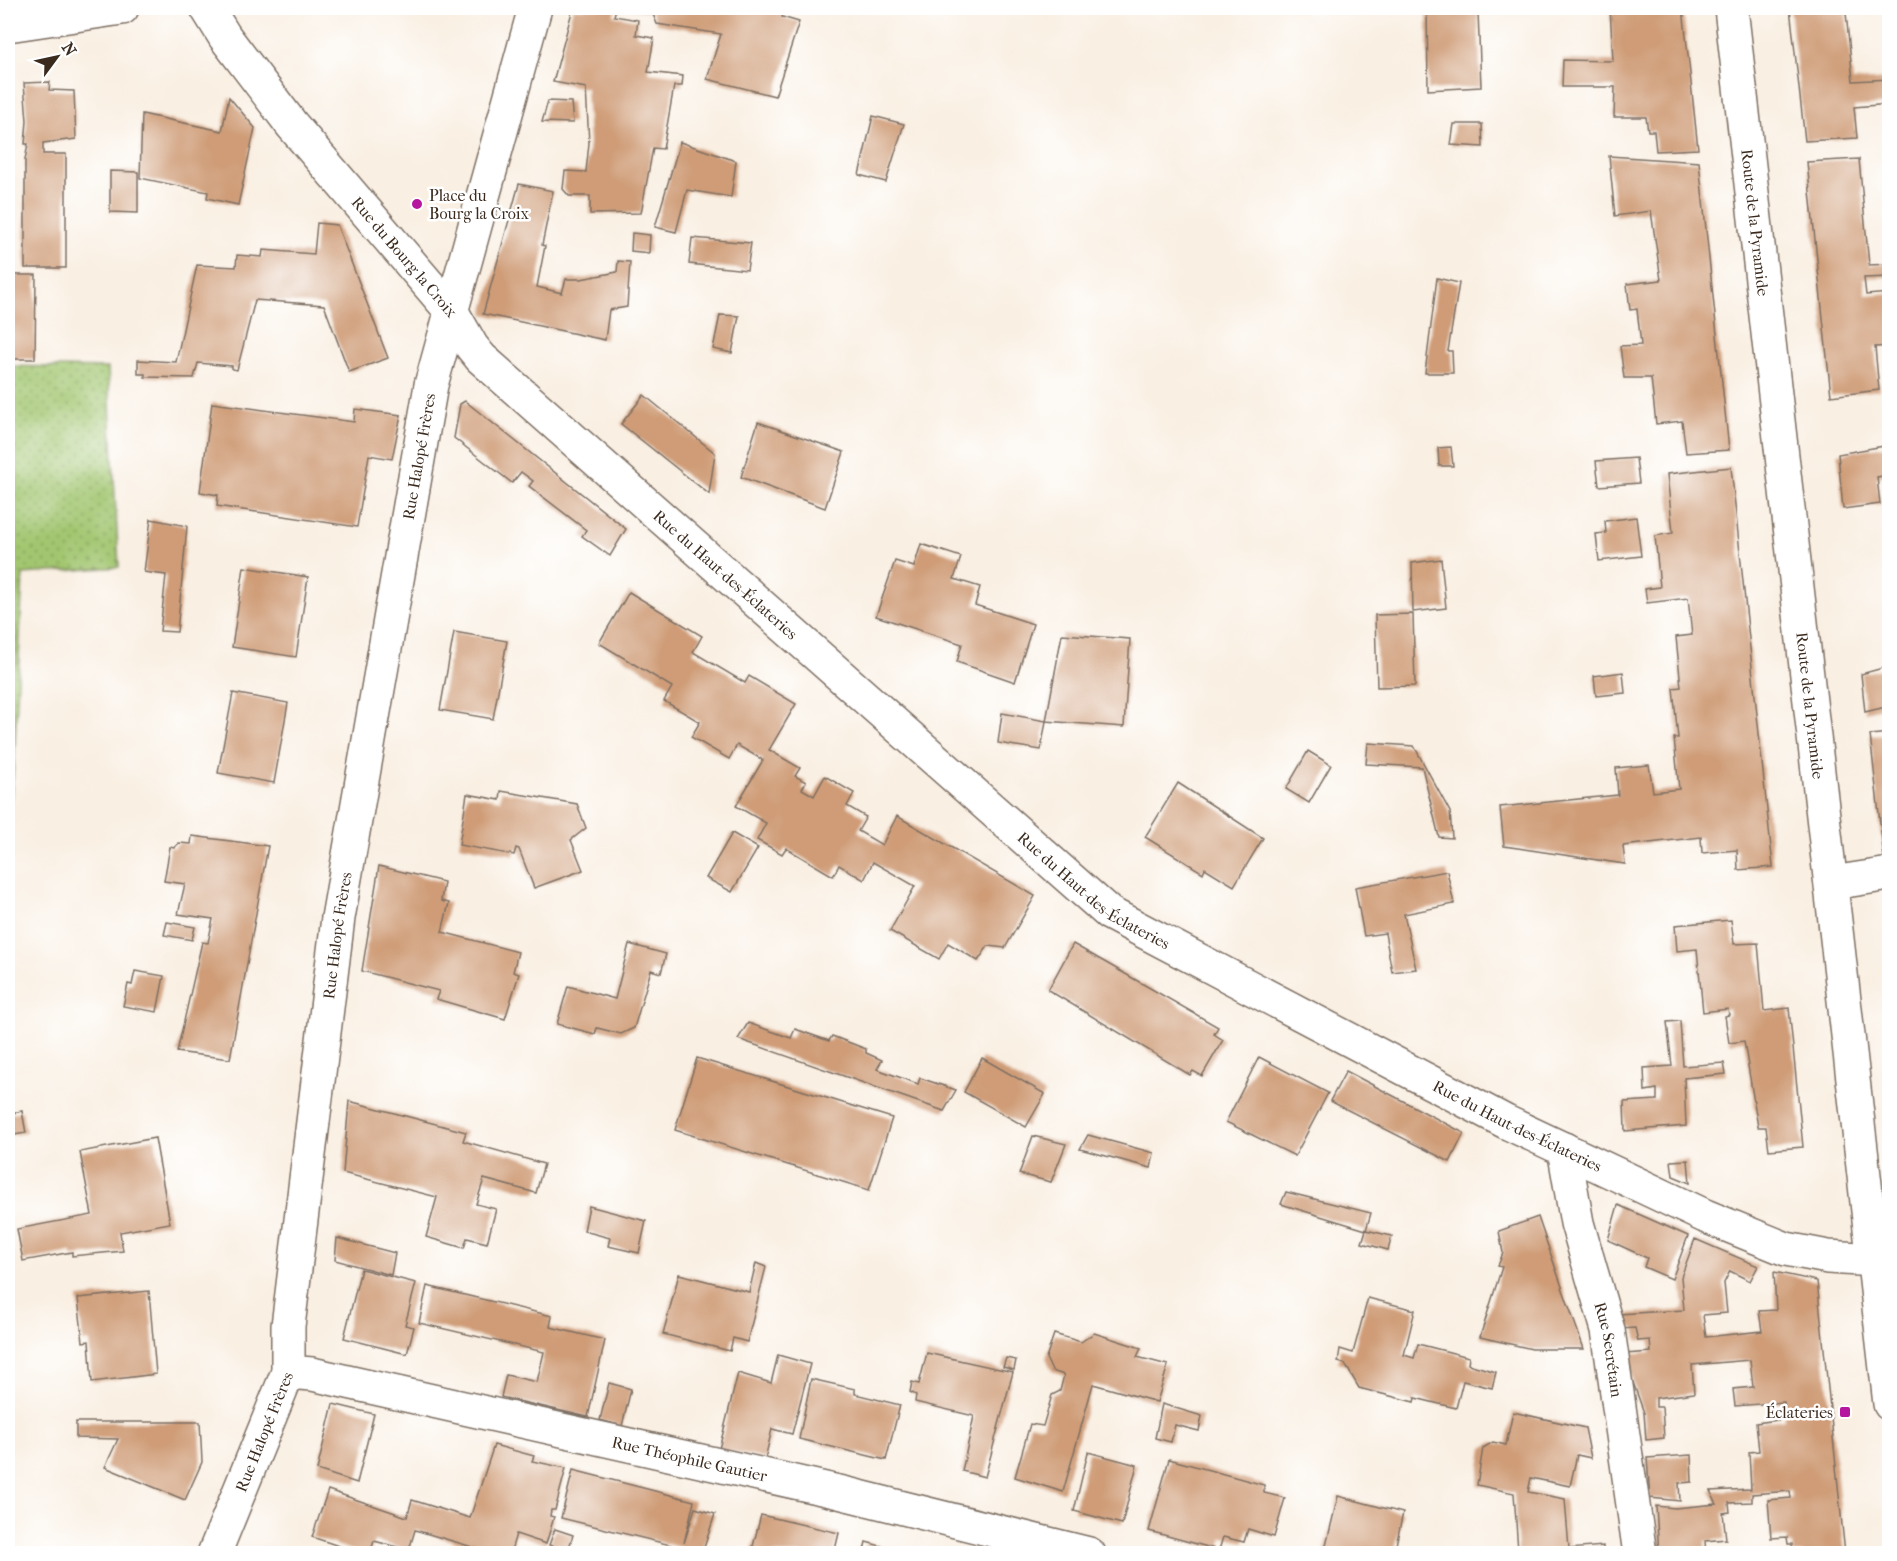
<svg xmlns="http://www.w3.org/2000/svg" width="1897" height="1561" viewBox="0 0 1897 1561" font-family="'IM FELL French Canon',serif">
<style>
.grass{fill:url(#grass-dots);stroke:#6e7847;stroke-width:1.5}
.building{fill:#cf9c77}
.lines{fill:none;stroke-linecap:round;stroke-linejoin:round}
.minor-casing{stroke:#7e6f63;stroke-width:36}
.major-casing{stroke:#7e6f63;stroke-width:36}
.minor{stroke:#fff;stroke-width:33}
.major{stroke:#fff;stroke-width:33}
.poi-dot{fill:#b5179e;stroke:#fff;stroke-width:2}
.labels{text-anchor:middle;stroke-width:5;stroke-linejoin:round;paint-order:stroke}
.poi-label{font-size:16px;fill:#3b2a1e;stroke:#fff;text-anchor:start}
.street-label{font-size:16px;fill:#3b2a1e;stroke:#fff}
</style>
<defs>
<pattern id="grass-dots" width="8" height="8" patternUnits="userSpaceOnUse" patternTransform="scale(1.5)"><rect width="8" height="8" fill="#a2c670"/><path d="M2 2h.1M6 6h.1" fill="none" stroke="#85a15b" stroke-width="1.8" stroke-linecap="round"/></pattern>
</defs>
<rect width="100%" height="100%" fill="#fff"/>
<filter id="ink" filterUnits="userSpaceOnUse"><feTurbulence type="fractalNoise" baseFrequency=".0167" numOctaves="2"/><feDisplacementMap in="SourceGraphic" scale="12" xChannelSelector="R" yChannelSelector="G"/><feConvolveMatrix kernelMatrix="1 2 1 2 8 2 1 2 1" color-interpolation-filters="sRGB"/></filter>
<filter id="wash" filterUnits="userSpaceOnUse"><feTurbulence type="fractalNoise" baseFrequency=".008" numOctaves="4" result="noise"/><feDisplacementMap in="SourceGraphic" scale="24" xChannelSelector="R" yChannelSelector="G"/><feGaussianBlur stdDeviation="1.35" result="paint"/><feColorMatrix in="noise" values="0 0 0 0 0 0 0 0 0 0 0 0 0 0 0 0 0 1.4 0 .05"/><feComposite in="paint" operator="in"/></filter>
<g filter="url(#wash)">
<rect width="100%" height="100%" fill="#f9efe2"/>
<!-- grass -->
<polygon class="grass" points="8,366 108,368 119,567 23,574 14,765 8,820"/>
<g id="blocks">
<!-- building -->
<g class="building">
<polygon points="573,8 616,8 614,16 638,20 636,35 654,38 648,72 683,76 682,86 674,86 663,149 653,148 641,213 590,214 590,196 569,196 563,189 565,171 586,172 589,143 586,88 553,82"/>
<polygon points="627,8 772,8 784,12 782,17 799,22 775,96 707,79 721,34 657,24 652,12"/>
<polygon points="1427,8 1502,8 1502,10 1478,12 1481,87 1428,90"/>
<polygon points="1610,8 1683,8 1698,149 1656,151 1654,131 1648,131 1646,117 1614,117 1615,87 1562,87 1563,60 1613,61"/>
<polygon points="1790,8 1870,8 1867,11 1846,13 1853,81 1890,79 1890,104 1854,107 1857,138 1805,141"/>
<polygon points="50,82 49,90 74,91 76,139 43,143 43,154 66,154 66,268 25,268 25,160 28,144 25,144 27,121 24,83"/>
<polygon points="229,97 255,128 238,205 207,198 208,192 140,178 142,114 222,131"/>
<polygon points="548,101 571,102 573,123 542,122"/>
<polygon points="873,116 904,124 886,182 859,175"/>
<polygon points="1454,124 1482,124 1483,147 1451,145"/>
<polygon points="680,142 736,161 731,197 687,190 676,232 655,227"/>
<polygon points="1609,156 1699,162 1729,450 1686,453 1682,421 1656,424 1651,378 1624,378 1620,346 1641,345 1637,309 1630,310 1627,284 1661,280 1651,211 1615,216"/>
<polygon points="1859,159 1869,265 1890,264 1890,277 1864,278 1866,295 1890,293 1890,346 1875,347 1879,390 1831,396 1807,162"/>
<polygon points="110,171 138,172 138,213 110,212"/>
<polygon points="519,184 553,191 542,245 545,246 537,287 562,293 566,279 581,279 617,272 618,261 630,262 627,307 609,310 605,340 483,314"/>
<polygon points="317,223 337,225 388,358 349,372 324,305 255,300 237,370 232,369 232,366 198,363 194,378 145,377 145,374 138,374 138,360 176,362 197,265 236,267 237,255 262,257 263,250 314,254"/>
<polygon points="632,233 650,235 649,253 631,251"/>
<polygon points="692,238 751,243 747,270 689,264"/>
<polygon points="8,275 36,275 35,359 8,359"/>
<polygon points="1437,278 1459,283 1448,351 1452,351 1453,373 1425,373"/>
<polygon points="720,315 739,316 732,353 713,349"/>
<polygon points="644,395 715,453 709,494 621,424"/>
<polygon points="465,401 626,529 610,556 582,536 586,530 529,486 533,481 521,472 512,483 454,438 460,404"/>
<polygon points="212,403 354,422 355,409 401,415 392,459 369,455 357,527 217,506 218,495 200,492"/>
<polygon points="758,422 844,452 825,508 741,477"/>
<polygon points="1890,445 1890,475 1877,477 1880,504 1843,509 1838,454"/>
<polygon points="1451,447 1453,466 1439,466 1438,448"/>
<polygon points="1636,458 1639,483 1599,486 1596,461"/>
<polygon points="1731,467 1773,867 1738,870 1737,850 1702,853 1701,837 1623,846 1625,864 1504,846 1500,807 1618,795 1616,768 1649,765 1653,792 1679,789 1674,738 1678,738 1673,688 1681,687 1676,637 1692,635 1688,598 1647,603 1645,589 1660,587 1655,536 1673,533 1667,474"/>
<polygon points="1636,517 1641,556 1599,561 1596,534 1606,533 1605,521"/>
<polygon points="151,519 187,526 177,632 160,631 166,575 144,572"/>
<polygon points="921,544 961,557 954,579 980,587 975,605 1033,624 1015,682 957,662 962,644 876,616 895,561 914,567"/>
<polygon points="1441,559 1446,608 1413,612 1412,563"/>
<polygon points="244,567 308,577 296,657 232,647"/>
<polygon points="629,592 702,636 693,652 745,683 749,676 796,704 769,750 800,768 795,776 806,782 802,789 814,796 825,776 854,793 847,806 866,817 858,831 882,845 897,816 1035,896 1005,948 988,946 978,961 948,943 939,959 890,931 915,886 873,862 864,880 839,865 833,876 786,848 782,854 757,840 766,823 736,806 763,760 737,745 729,759 691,737 700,722 664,701 672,687 599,643"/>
<polygon points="1413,614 1415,686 1377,687 1375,615"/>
<polygon points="454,632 507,641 493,719 440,710"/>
<polygon points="1062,634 1130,639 1124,727 1046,721"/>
<polygon points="1890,666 1890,706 1865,712 1861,674"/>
<polygon points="1623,672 1625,693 1596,696 1594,676"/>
<polygon points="233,693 288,703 274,783 218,773"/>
<polygon points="1002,713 1046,721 1041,750 998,743"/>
<polygon points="1890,733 1890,857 1884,858 1870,735"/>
<polygon points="1368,743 1414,746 1450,812 1452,838 1439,837 1422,767 1366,764"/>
<polygon points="1308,751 1331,765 1309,803 1286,789"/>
<polygon points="1178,783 1263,838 1234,886 1205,868 1203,873 1145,837"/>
<polygon points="501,791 577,804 586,828 571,840 583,870 534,888 519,849 516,848 514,855 459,845 467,794 500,800"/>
<polygon points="732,833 758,848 732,892 706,878"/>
<polygon points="192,836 268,846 230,1059 177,1052 202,942 208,943 213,919 178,914 185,884 164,881 170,847 174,848 179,843 191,844"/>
<polygon points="379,866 444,882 441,901 449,903 442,932 518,952 513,972 519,974 505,1019 436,999 439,991 362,971"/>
<polygon points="1447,871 1454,904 1404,914 1416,969 1392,972 1385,933 1364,936 1355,887"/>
<polygon points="1731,920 1734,944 1758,943 1764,1011 1789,1008 1803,1147 1769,1150 1766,1127 1758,1127 1744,1041 1729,1043 1725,1016 1729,1015 1728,1009 1703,1012 1697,949 1677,951 1675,925"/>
<polygon points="167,922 195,927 192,940 164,935"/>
<polygon points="629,944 666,954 661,973 651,970 634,1028 621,1034 597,1028 595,1034 557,1024 568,986 615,999"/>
<polygon points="1073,944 1218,1027 1214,1034 1223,1040 1202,1076 1193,1071 1190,1075 1048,990"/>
<polygon points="135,971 164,976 157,1012 123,1006 128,984 132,985"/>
<polygon points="1680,1021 1683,1066 1724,1063 1726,1074 1684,1078 1686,1126 1625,1131 1624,1102 1657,1100 1657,1089 1645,1091 1644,1068 1672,1066 1667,1022"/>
<polygon points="748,1023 791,1038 795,1029 829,1041 832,1036 866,1049 866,1053 882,1060 877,1069 918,1084 920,1078 956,1090 944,1111 738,1039"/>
<polygon points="1259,1057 1328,1093 1295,1156 1226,1122"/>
<polygon points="697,1058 892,1118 869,1190 675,1130"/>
<polygon points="982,1058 1045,1094 1026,1127 964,1092"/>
<polygon points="1346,1071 1464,1133 1450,1162 1330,1101"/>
<polygon points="349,1101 466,1132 463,1141 544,1164 536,1193 484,1179 476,1204 496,1209 487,1243 467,1238 464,1248 426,1237 437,1197 343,1173"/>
<polygon points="22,1111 26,1133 8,1136 8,1114"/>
<polygon points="1088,1135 1154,1153 1151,1168 1080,1149"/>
<polygon points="1033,1136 1066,1144 1051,1182 1019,1174"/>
<polygon points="155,1138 170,1223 120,1232 123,1251 72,1256 72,1252 23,1261 17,1229 92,1215 80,1152"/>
<polygon points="1688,1160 1690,1183 1673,1176 1671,1161"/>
<polygon points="1286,1192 1371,1213 1366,1230 1281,1204"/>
<polygon points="1618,1205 1688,1236 1672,1279 1644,1267 1647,1258 1608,1240"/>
<polygon points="589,1206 646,1221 639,1253 608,1246 610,1238 584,1231"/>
<polygon points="1538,1217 1561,1284 1584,1349 1532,1349 1480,1337 1502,1267 1498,1266 1503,1253 1499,1231"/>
<polygon points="1366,1230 1392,1236 1388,1250 1362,1243"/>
<polygon points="337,1238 395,1253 391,1275 335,1260"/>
<polygon points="1695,1239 1758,1266 1750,1281 1730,1271 1724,1283 1727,1313 1703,1315 1706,1337 1762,1331 1759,1311 1776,1310 1774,1272 1817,1281 1845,1554 1793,1554 1792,1544 1788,1544 1787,1537 1771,1538 1768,1500 1791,1498 1790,1491 1752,1494 1752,1502 1729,1503 1730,1512 1723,1513 1726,1539 1705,1541 1706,1554 1659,1554 1656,1506 1675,1508 1717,1504 1710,1491 1751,1489 1749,1452 1759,1451 1756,1423 1785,1419 1784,1402 1735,1406 1733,1389 1753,1387 1750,1360 1692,1365 1694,1393 1656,1398 1656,1407 1662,1407 1664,1438 1646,1440 1644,1413 1629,1371 1625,1354 1651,1352 1650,1340 1638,1341 1635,1328 1621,1329 1619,1314 1684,1310 1681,1277"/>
<polygon points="756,1263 766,1267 747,1342 733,1338 730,1351 663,1334 679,1274 749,1292"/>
<polygon points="361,1269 416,1283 405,1325 414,1327 407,1354 344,1338"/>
<polygon points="427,1286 552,1316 550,1327 605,1340 588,1417 501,1397 506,1375 537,1382 544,1352 419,1323"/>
<polygon points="149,1291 156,1374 92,1382 89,1341 83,1342 78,1298"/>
<polygon points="1368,1298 1415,1310 1404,1355 1414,1358 1418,1344 1469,1357 1468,1364 1496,1372 1492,1388 1463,1381 1456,1408 1415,1398 1414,1402 1359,1388 1345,1364 1338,1362 1340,1349 1353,1353"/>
<polygon points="1094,1333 1141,1348 1137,1357 1168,1365 1157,1402 1093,1384 1063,1492 1015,1477 1030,1424 1043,1426 1052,1395 1060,1391 1064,1375 1052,1371 1046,1358 1054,1334 1081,1342"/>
<polygon points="927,1353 1013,1372 985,1477 962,1471 974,1416 915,1402 916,1395 910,1392 912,1382 919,1384"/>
<polygon points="778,1355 810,1364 792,1434 772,1429 765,1459 719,1449 738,1373 771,1383"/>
<polygon points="1006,1358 1016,1360 1014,1370 1003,1367"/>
<polygon points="811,1379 855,1389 855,1394 900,1405 886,1460 799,1439"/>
<polygon points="609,1383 631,1389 622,1426 600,1420"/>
<polygon points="333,1404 374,1414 357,1483 317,1470"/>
<polygon points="1162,1404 1202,1416 1199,1431 1175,1425 1171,1442 1155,1438"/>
<polygon points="1513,1412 1585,1428 1591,1458 1577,1455 1570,1486 1531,1478 1528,1492 1565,1499 1569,1549 1603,1546 1603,1554 1518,1551 1514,1493 1477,1485 1483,1448 1493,1442 1506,1445"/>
<polygon points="76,1422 200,1422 202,1462 185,1500 105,1467 118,1439 76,1438"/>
<polygon points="494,1445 534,1456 532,1461 566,1468 555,1510 551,1510 550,1516 554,1517 546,1544 516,1534 510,1554 496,1554 415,1530 409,1550 374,1541 370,1554 363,1554 312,1537 328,1490 407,1517 412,1500 470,1518"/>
<polygon points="1088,1452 1137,1465 1122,1524 1074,1511"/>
<polygon points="1691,1455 1692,1482 1679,1483 1680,1501 1650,1498 1647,1458"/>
<polygon points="1169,1459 1264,1485 1264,1493 1285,1498 1274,1537 1248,1529 1244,1542 1223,1537 1219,1550 1149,1531"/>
<polygon points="573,1470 694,1501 684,1543 695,1508 715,1514 702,1554 682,1554 683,1548 561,1518"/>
<polygon points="1338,1496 1403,1513 1394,1554 1324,1554"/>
<polygon points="761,1515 839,1533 834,1554 751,1554"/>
<polygon points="555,1529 573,1535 568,1551 549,1545"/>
<polygon points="866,1542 907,1553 907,1554 863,1554"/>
</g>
</g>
</g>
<g filter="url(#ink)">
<use href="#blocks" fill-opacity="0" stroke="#7e6f63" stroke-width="1.5"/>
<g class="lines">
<!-- minor casing -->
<g class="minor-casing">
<g id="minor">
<path id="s1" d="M207,8L225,37L292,125L452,312L472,347L481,358L1109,913L1506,1122L1705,1216L1786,1249L1828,1257L1890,1261"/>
<polyline points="8,25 122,8"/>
<polyline points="1832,883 1890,874"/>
<path id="s2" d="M1564,1149L1577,1223L1608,1330L1640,1554"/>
<path id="s3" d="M288,1372L312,1374L839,1492L1089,1554"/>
<path id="s4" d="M214,1554L288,1372V1326L338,918L431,385L535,8"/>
</g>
</g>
<!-- major casing -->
<g class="major-casing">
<g id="major">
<path id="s5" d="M1731,8L1890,1404"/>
</g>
</g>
<!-- minor -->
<use href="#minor" class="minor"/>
<!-- major -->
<use href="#major" class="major"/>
</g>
</g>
<!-- markers -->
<g class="poi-dot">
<circle cx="417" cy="204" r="6"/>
<rect x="1839" y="1406" width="12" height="12" rx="3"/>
</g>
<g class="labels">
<!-- poi labels -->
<g class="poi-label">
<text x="429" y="201">Place du<tspan x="429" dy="18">Bourg la Croix</tspan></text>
<text x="1833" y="1418" text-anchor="end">Éclateries</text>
</g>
<!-- street labels -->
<g class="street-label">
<text dy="6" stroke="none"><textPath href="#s5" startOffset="216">Route de la Pyramide</textPath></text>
<text dy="6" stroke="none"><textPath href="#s1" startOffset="318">Rue du Bourg la Croix</textPath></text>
<text dy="6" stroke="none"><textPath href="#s4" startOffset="1122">Rue Halopé Frères</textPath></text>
<text dy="6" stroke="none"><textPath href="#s1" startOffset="772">Rue du Haut-des-Éclateries</textPath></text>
<text dy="6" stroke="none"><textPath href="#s5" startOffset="702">Route de la Pyramide</textPath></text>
<text dy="6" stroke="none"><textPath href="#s1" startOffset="1258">Rue du Haut-des-Éclateries</textPath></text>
<text dy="6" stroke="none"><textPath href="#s4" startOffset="636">Rue Halopé Frères</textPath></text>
<text dy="6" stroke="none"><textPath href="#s1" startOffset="1744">Rue du Haut-des-Éclateries</textPath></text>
<text dy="6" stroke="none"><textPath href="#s2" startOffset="206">Rue Secrétain</textPath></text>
<text dy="6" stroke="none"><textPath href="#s4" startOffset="132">Rue Halopé Frères</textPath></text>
<text dy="6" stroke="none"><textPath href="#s3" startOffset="411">Rue Théophile Gautier</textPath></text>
</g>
</g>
<!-- margin -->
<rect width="1897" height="1561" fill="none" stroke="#fff" stroke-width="30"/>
<!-- north arrow -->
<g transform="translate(57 57) rotate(57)" stroke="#ffffff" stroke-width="4.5" paint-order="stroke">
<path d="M0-4.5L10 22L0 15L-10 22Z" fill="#3b2a1e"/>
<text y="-9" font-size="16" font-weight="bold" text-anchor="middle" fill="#3b2a1e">N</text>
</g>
</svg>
